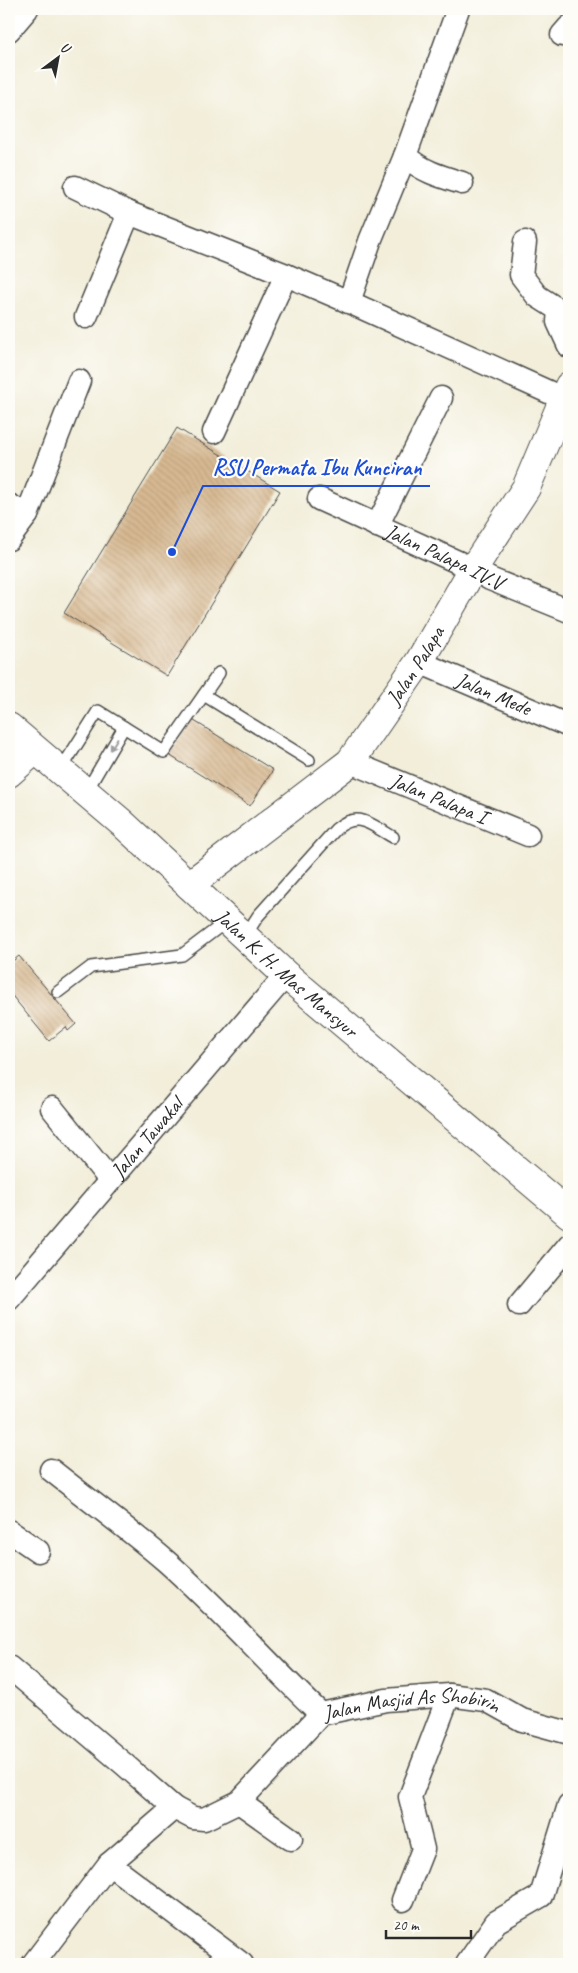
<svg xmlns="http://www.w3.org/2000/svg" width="578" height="1973" viewBox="0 0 578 1973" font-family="Caveat,sans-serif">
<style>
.building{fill:url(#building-back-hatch)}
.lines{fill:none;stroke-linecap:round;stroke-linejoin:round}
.service-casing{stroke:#494845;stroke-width:14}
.minor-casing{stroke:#494845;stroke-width:25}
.tertiary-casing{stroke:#494845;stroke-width:30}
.secondary-casing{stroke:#494845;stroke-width:30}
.service{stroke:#fff;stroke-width:11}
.minor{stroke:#fff;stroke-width:22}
.tertiary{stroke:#fff;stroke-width:28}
.secondary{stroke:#fff;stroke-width:28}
.oneway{fill:#a0a0a0}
.labels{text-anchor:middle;stroke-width:4.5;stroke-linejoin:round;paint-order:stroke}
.street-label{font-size:21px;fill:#2b2b2b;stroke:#fdfcf7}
.leader{fill:none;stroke:#1d4ed8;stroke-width:2}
.callout-dot{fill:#1d4ed8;stroke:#fdfcf7;stroke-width:2}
.callout-label{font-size:22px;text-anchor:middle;font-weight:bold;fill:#1d4ed8;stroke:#fdfcf7;stroke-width:4.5;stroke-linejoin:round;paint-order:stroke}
</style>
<defs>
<pattern id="building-back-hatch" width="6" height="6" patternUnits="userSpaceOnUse" patternTransform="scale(1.25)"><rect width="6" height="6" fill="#d7b992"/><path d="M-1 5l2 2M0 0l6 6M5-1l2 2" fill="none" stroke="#b99f7e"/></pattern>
</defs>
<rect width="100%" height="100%" fill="#fdfcf7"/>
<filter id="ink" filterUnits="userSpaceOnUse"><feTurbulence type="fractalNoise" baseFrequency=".02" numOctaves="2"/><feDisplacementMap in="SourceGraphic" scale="10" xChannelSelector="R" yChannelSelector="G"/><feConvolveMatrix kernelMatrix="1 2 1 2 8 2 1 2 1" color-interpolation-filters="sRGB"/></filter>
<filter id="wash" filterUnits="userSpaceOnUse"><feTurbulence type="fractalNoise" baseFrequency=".0096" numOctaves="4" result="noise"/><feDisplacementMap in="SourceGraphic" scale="20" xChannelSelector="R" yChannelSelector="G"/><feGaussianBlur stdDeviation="1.12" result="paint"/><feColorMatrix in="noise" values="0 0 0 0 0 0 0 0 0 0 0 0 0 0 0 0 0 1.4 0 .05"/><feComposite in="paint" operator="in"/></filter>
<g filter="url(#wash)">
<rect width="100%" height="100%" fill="#f2eeda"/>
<g id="blocks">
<!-- building -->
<g class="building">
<polygon points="177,428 280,491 167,676 64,613"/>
<polygon points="191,719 273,770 250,806 169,755"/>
<polygon points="19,956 76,1024 68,1031 66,1027 49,1041 9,992 9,964"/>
</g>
</g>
</g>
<g filter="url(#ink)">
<use href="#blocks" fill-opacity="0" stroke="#494845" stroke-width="1"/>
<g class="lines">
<!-- service casing -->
<g class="service-casing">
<g id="service">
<polyline points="204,695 309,760"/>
<polyline points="60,771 98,711 164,752 219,673"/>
<polyline points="86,792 124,727"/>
<path d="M245,936L258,916L336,829C358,810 371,825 393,837"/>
<polyline points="58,992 91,967 182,955 227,921"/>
</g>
</g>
<!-- minor casing -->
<g class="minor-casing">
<g id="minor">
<polyline points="9,30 27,9"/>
<polyline points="562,35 569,27"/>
<path d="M405,156C424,172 439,176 462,183"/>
<polyline points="75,187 129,213 286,275 349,302 564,399"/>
<polyline points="525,242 521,275 537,296 559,310 558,322 569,346"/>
<polyline points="349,302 370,241 405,156 458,9"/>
<polyline points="86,317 129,213"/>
<polyline points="214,432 286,275"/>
<path id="s1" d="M319,499L473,569L490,579L569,611"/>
<polyline points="9,505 27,515"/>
<polyline points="377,526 441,398"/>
<polyline points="9,539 27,515 79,381"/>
<path id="s2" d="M419,662L569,726"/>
<path id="s3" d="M350,762L528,835"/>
<polyline points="52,1108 110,1180"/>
<path id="s4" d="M9,1299L286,975"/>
<polyline points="519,1305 569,1245"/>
<path d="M51,1470C90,1501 130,1530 167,1562C221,1610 269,1665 321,1714"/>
<polyline points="9,1531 38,1551"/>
<path id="s5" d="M9,1667L125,1765L174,1808L193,1818L204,1819L239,1802L321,1714L386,1700L449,1695L486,1700L522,1720L569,1733"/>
<polyline points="239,1802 291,1839"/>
<polyline points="109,1864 242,1964"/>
<polyline points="403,1900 423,1849 410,1797 449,1695"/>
<polyline points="33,1964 109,1864 174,1808"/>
<polyline points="467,1964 496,1922 541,1896 569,1805"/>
</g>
</g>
<!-- tertiary casing -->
<g class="tertiary-casing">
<g id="tertiary">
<path id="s6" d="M189,885L350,762L419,662L473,569L526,488L569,386"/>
</g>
</g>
<!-- secondary casing -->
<g class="secondary-casing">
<g id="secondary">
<path id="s7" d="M9,727L122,823L286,975L569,1214"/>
<polyline points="9,773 35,750"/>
</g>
</g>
<!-- service -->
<use href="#service" class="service"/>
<!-- minor -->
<use href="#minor" class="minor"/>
<!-- tertiary -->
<use href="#tertiary" class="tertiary"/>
<!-- secondary -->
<use href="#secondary" class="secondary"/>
</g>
<!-- one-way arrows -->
<defs><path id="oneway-solid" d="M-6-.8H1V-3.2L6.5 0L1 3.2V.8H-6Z" transform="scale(1.25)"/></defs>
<use class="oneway" href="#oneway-solid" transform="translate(114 744) rotate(121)"/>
</g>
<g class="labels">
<!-- street labels -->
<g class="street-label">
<text dy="7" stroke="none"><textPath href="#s1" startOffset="138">Jalan Palapa IV.V</textPath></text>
<text dy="7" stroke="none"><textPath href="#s6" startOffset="319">Jalan Palapa</textPath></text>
<text dy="7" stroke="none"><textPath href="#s2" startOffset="81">Jalan Mede</textPath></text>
<text dy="7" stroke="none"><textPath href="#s3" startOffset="96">Jalan Palapa I</textPath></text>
<text dy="7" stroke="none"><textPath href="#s7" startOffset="371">Jalan K. H. Mas Mansyur</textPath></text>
<text dy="7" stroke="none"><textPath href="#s4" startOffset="212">Jalan Tawakal</textPath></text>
<text dy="7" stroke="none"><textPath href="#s5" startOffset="501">Jalan Masjid As Shobirin</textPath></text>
</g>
</g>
<!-- callouts -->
<path class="leader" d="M172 552L203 486H430"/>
<circle class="callout-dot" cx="172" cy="552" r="5"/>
<g class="callout-label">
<text x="317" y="475">RSU Permata Ibu Kunciran</text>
</g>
<!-- margin -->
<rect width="578" height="1973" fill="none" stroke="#fdfcf7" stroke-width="30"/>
<!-- north arrow -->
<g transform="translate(58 58) rotate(32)" stroke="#fdfcf7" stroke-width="4" paint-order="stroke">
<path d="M0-4L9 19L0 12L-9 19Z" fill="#2b2b2b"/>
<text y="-8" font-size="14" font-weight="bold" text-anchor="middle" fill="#2b2b2b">U</text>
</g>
<!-- scale -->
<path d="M386 1930v8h85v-8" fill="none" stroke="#2b2b2b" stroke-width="2.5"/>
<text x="393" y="1930" font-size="15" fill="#2b2b2b" stroke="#fdfcf7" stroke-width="4" paint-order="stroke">20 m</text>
</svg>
